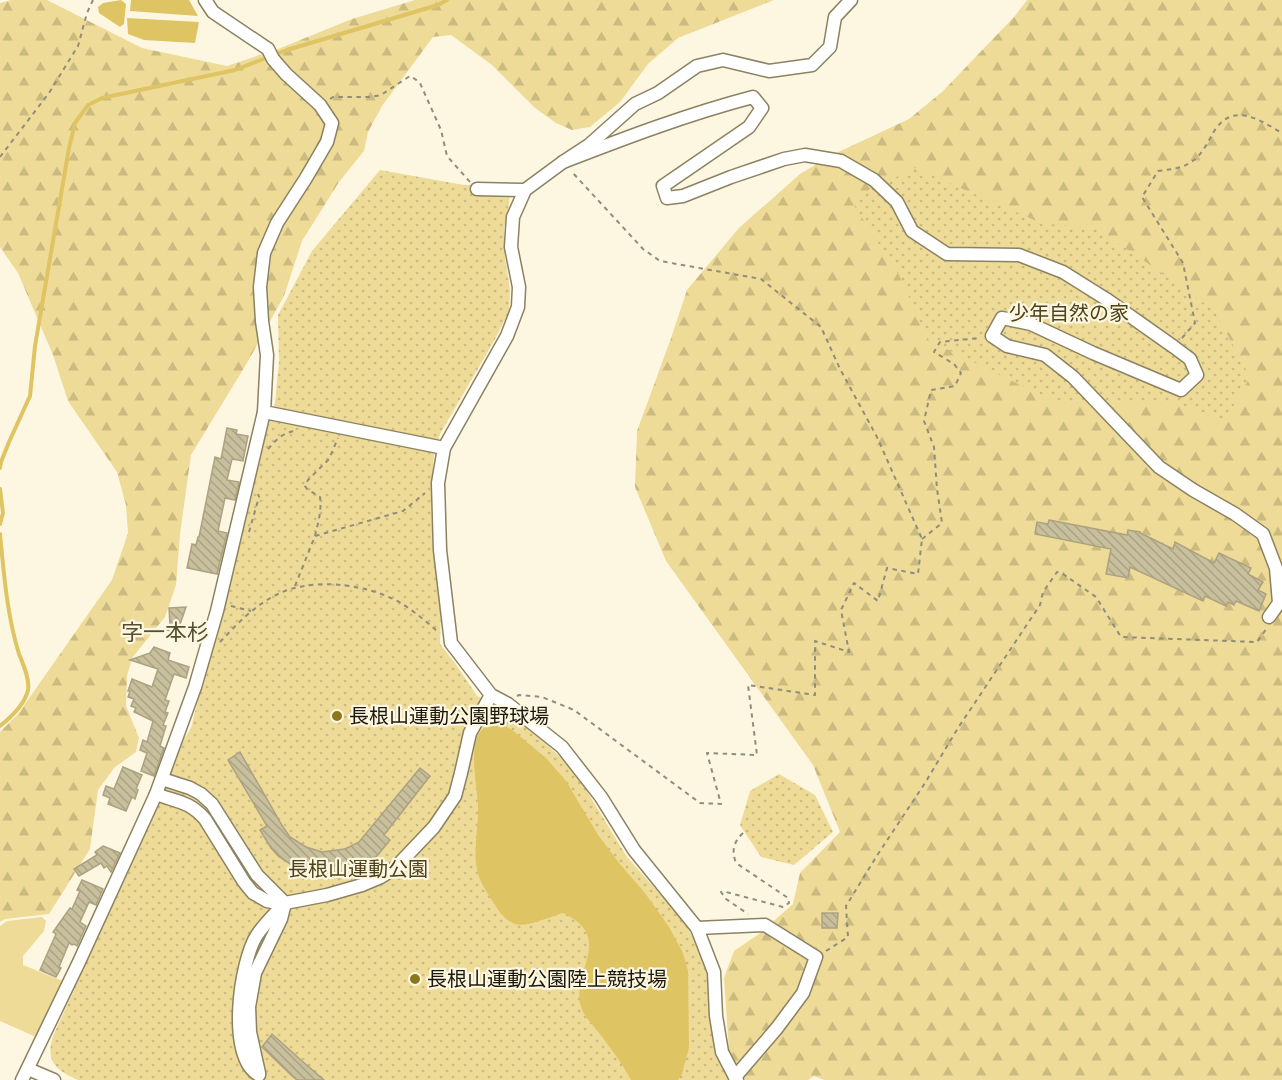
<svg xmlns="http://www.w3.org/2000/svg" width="1282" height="1080" viewBox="0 0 1282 1080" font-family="'Source Sans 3','Noto Sans JP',sans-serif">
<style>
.grass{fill:#eedb97}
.forest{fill:url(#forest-firs)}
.park{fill:url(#park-dots)}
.water{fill:#dfc463}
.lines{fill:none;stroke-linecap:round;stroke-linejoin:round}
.stream{stroke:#dfc463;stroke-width:4}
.building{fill:url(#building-back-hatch);stroke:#aca281;stroke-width:1.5}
.minor-casing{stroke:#8b8261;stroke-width:15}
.path{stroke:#918d7c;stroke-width:2;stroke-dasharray:4.5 4.5;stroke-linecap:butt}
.minor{stroke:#fff;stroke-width:12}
.poi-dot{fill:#8d771c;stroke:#fdf7e2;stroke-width:2}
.labels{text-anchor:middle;stroke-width:4.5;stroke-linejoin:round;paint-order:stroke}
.park-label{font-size:20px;fill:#4d4219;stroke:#fdf7e2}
.poi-label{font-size:20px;fill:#1b180b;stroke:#fdf7e2;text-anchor:start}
.quarter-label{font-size:22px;fill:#564e2f;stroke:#fdf7e2}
</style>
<defs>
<pattern id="forest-firs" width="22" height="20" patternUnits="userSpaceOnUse" patternTransform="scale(1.5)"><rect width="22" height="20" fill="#eedb97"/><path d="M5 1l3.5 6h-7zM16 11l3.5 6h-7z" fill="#ccbb81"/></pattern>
<pattern id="park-dots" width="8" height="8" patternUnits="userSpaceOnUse" patternTransform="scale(1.5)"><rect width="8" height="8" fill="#eedb97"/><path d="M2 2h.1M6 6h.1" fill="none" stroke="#ccbb81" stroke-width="1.8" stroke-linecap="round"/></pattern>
<pattern id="building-back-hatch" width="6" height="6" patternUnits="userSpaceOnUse" patternTransform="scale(1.5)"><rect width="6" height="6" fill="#c8bf9c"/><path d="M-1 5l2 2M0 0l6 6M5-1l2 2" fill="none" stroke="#aba385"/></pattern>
</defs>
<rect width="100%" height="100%" fill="#fdf7e2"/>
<!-- grass -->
<polygon class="grass" points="42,917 46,921 44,931 23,956 23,965 63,981 36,1037 0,1021 0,926 7,921"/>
<!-- forest -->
<g class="forest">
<polygon points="11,0 47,0 142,48 227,66 278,49 352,19 415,0 774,0 678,38 648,64 620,102 590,127 572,130 556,123 535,108 492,65 451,35 433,37 382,106 368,132 364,151 339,182 302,241 284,296 247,363 191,455 180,534 176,585 165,617 132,658 127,676 126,706 139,738 136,752 115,767 98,790 90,849 49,914 5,919 0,922 0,732 18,714 112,580 128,533 126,505 117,472 68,401 53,355 18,273 0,247 0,3"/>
<polygon points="1027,0 1282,0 1282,1080 824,1080 814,1076 808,1080 745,1080 729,1051 724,978 734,951 759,934 793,904 800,873 840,832 813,765 666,561 635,487 637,431 670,341 687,290 739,228 800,174 830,156 909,119 942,92 1014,17"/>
</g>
<!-- park -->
<g class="park">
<polygon points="915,168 1041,223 1095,229 1133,253 1214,310 1250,377 1224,422 1178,403 1060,404 928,340 899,275 850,199"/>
<path d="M380,170L464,185H510L509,204L504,229L505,258L510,290L509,312L494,341L440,434L434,454L431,496L432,526L441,610L440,644L457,666L477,696L502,708L544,742L571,767L585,788L627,857L675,911L687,927L700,950L707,972L709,1010L714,1044L723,1068L729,1080H78C56,1070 45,1062 53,1036L150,823L182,742L191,728L199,696L213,649L243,527L258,457L275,403L279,362L278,315L312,251Z"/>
<polygon points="779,774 815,795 833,832 794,865 761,857 740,825 750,791"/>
</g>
<!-- water -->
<g class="water">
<polygon points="121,0 126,4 124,24 120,27 99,13 98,7 103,3"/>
<polygon points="131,0 189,0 198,16 130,11"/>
<polygon points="127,18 199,22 195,43 144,40 128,34"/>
<path d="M498,723L511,729L546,758L566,781L598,835L619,863L645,893L669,927L683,953L688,971L689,1048L682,1074L678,1080H631C622,1063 611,1049 600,1034C594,1026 584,1017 581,1007C570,972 616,938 563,913C552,916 526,928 515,924C504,920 499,911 493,902C487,893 481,883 478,874C472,852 479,827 478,805C477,788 471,757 476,741C479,729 486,725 498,723Z"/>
</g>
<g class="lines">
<!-- stream -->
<g class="stream">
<polyline points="0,468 1,462 9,442 30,396 35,346 69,148 75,123 88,105 102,98 235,70 287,50 438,5 447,0"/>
<polyline points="0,489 3,513 0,524"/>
<path d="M0,534C4,575 7,615 19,654C23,664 30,679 28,690C25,704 10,718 0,726"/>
</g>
</g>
<!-- building -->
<g class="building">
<polygon points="227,428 237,430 236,434 248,436 243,461 232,459 227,480 239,482 235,500 225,498 218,531 227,533 217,574 187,568 192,544 196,545 198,537 199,537 215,457 221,459"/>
<polygon points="1049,520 1127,535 1128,530 1140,532 1140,533 1173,549 1175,542 1214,563 1219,553 1251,568 1248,574 1263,582 1258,590 1266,594 1259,611 1236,601 1234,605 1228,602 1226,606 1205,596 1203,601 1130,567 1128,578 1106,574 1111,549 1035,534 1037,522 1048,524"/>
<polygon points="186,607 177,633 167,630 170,625 169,608"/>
<polygon points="154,647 170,653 168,660 189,667 186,678 174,674 165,700 169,701 165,712 168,713 163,725 166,726 160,746 164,748 154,776 141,771 147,753 140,750 143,740 147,742 153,721 134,712 136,708 131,706 134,699 128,697 130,691 128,691 132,679 152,687 158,669 130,660 150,653"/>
<polygon points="240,752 283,827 290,837 306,847 322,852 345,849 359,842 420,768 430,776 384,835 390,840 377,856 363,865 351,870 322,873 309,871 292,865 278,856 271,848 260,830 267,826 228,760"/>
<polygon points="123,767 142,775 136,789 138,790 135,799 132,797 126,811 108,804 110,798 103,795 106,786 114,789"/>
<polygon points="103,846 120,853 111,872 107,866 104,868 101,863 79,876 74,869 97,855 95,852"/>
<polygon points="82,880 103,889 96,905 89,902 80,922 86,926 77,946 74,944 72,945 69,943 59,967 61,968 56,977 40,970 56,934 53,932 70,908 72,909 80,891 77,890"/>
<polygon points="822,913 838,913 837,928 822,928"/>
<polygon points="272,1034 302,1061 324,1080 297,1080 291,1075 262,1047"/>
</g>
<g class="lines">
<!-- minor casing -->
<g class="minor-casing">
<g id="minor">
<path d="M563,162C625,138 688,114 753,97L762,108L749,127L663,186L667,198L683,196L731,177L784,159L805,155L841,161L874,180L897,202L912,231L947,254L1019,255L1063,272L1106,299L1174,347L1190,359L1197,375L1181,390L1093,353L1031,324L1002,318L992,336L1007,346L1045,355L1073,377L1159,467L1193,490L1235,514L1263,534L1276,568L1279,603L1269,617"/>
<polyline points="477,189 525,190"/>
<polyline points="264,412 444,448"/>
<polyline points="162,779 190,788 201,794 212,804 257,875 285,903"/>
<path d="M156,794C177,802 189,801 205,819L244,882L253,893L267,901L277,903H285C276,913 265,923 257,935C240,961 226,1058 259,1075"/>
<polyline points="285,903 327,895 362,885 381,877 396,867 434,827 455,796 461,773 470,733 491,695"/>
<polyline points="697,928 765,925 816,957 803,993 777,1028 735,1077 737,1080"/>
<polyline points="28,1069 54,1080"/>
<polyline points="259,1073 250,1032 249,1007 255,973 281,919 284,907"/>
<polyline points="735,1077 722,1052 716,1016 714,972 697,928 634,850 601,797 562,747 508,704 491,695 451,643 440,550 438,483 444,448 507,336 518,307 519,287 511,247 513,217 525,190 563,162 589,145 635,104 658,93 697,66 723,60 769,71 812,65 830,47 835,17 851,0"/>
<polyline points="22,1080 79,962 156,794 195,687 217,611 264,412 267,355 262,321 260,287 264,253 277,223 306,178 327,142 332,123 320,105 286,74 273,59 268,49 213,12 205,0"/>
</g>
</g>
<!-- path -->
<g class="path">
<polyline points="330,99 333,97 370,97 381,95 410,76 415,79 420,83 441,130 447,156 470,182"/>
<polyline points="0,157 49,93 78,46 87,13 93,0"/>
<path d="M1182,338L1195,323L1183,263L1142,197L1158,171C1171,169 1183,169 1194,160C1202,154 1208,142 1213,133C1232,101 1258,119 1282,133"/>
<path d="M268,449C275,441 282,433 294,431"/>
<polyline points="249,532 259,497 258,494"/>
<path d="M315,536C318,523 322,510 320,497L307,489L305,486L308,480L329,459L338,438"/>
<polyline points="922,539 942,523 937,489 934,447 924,421 931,390 955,386 961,373 954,364 934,352 940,342 979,338"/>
<polyline points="295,586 315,536 403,511 425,493"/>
<polyline points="231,606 251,611"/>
<path d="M220,642C237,624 254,606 276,595C312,576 371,584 404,605C416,613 427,622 437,631"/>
<polyline points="517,696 519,695 542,697 574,710 700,803 721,804 707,753 757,755 748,685 815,695 815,641 849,652 841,610 854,583 878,601 887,568 918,574 922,539 877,437 840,369 821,327 761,279 660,261 643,249 572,172"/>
<path d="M743,833C734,842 731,849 736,863L788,898L789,903L783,907L726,892H721L726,899L748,914"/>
<polyline points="826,951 848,937 846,906 878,854 925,783 958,728 1040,605 1043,592 1057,572 1063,574 1096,597 1121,637 1257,642 1267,628"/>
</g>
<!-- minor -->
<use href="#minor" class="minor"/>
</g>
<!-- markers -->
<g class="poi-dot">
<circle cx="337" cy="716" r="6"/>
<circle cx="415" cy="979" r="6"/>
</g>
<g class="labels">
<!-- park labels -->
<g class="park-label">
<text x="1069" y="320">少年自然の家</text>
<text x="358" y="876">長根山運動公園</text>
</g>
<!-- poi labels -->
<g class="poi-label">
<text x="349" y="723">長根山運動公園野球場</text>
<text x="427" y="986">長根山運動公園陸上競技場</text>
</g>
<!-- quarter labels -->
<g class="quarter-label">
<text x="165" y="640">字一本杉</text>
</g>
</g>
</svg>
